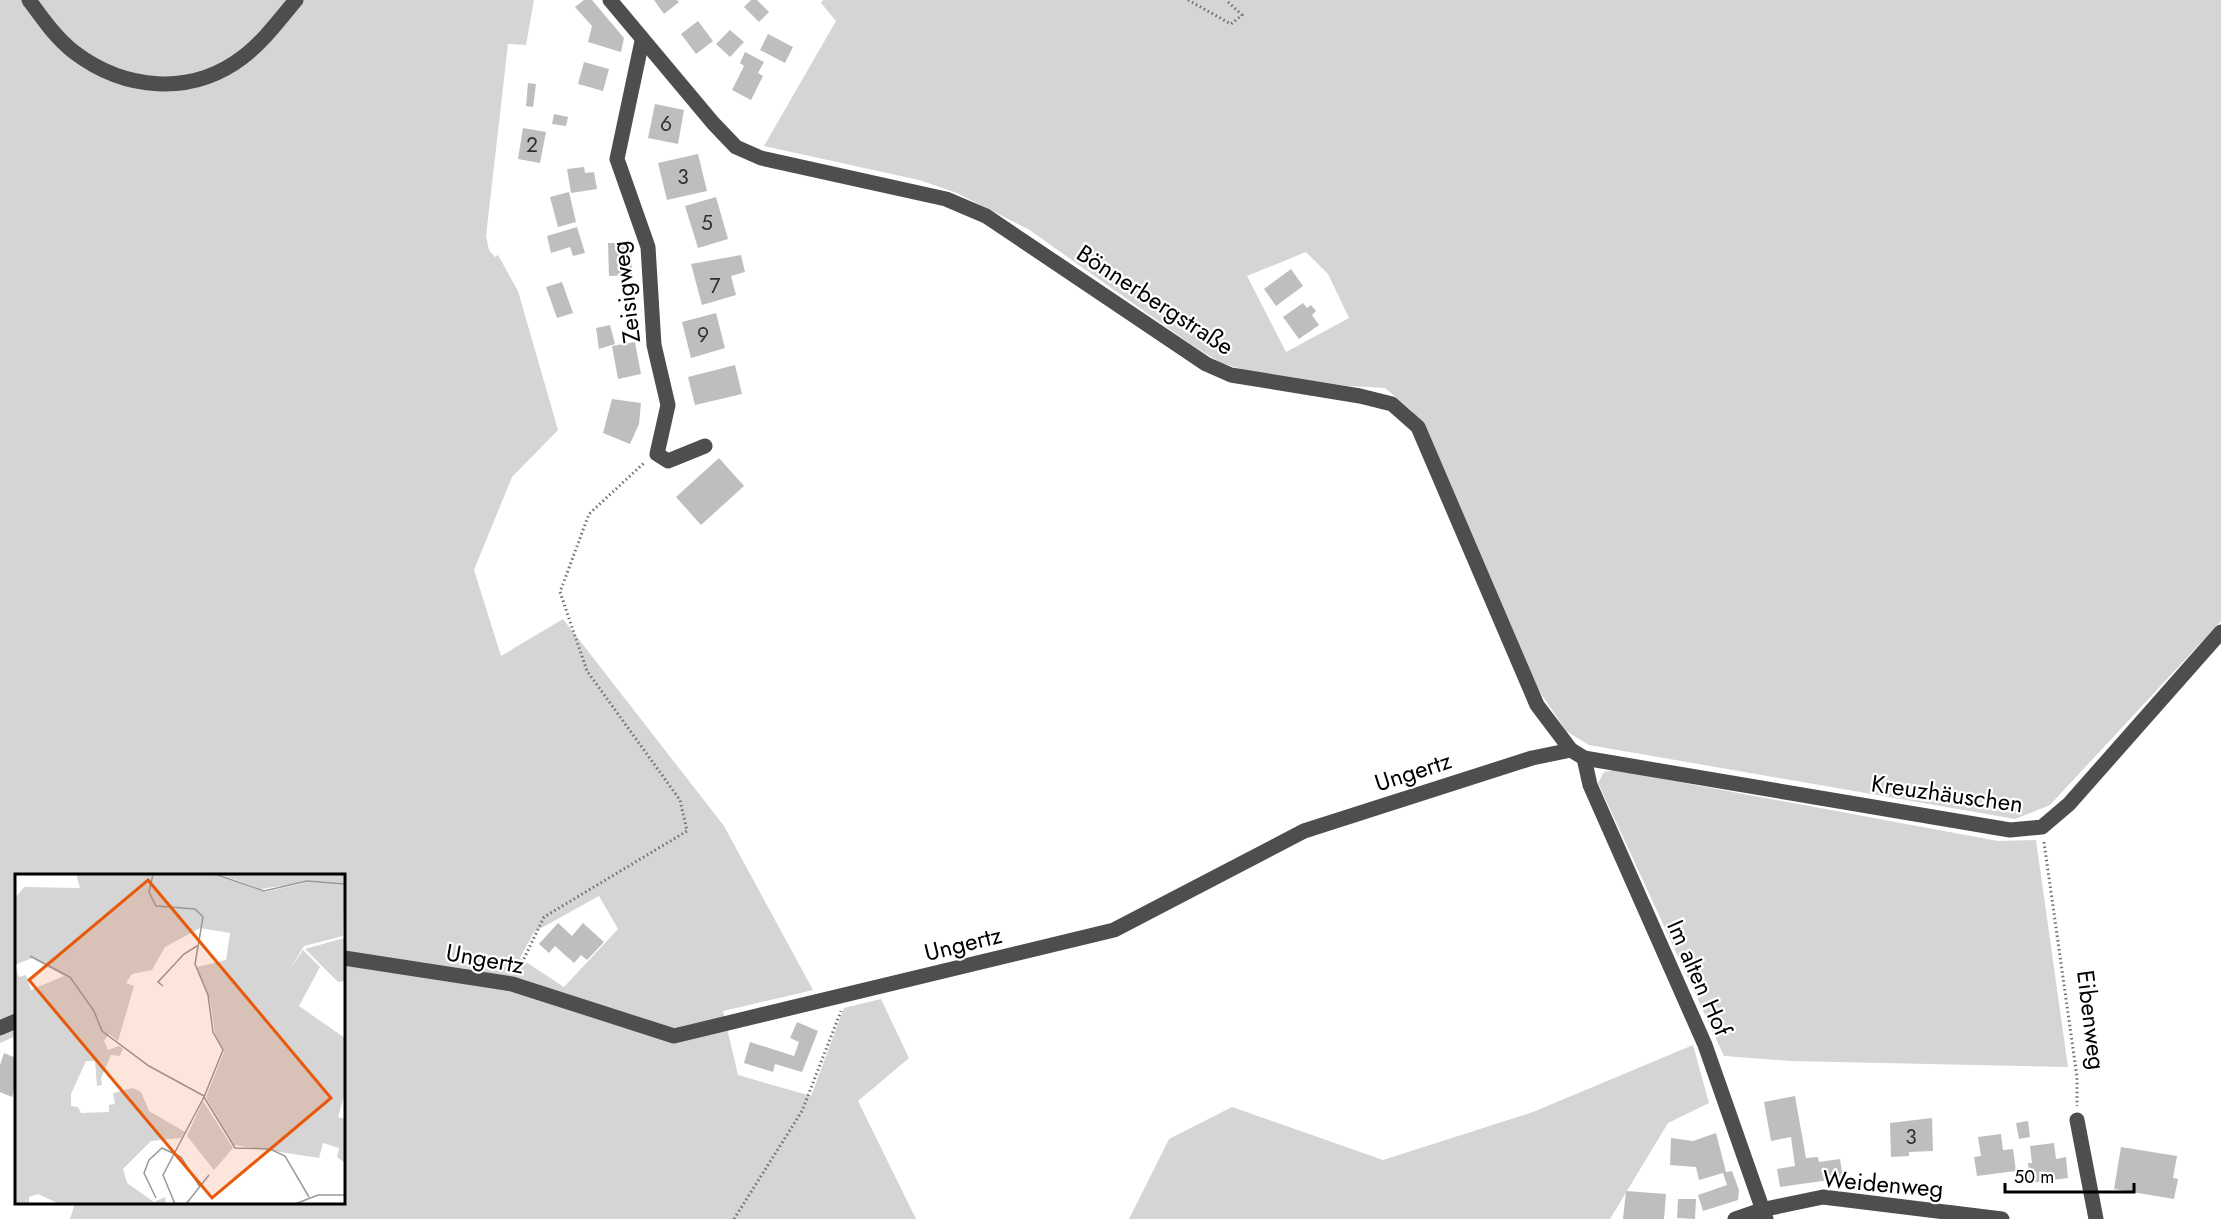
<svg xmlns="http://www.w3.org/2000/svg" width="2221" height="1219" viewBox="0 0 2221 1219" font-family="Jost,sans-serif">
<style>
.green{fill:#d5d5d5;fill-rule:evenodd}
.building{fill:#bebebe}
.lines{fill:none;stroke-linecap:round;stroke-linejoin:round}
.path{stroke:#707070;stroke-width:3;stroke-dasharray:1.5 3;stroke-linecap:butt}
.minor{stroke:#4e4e4e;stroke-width:15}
.labels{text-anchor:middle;stroke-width:4.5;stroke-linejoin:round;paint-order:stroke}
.number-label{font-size:21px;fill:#303030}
.street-label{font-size:24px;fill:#000;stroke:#fff}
.inset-road{fill:none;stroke:#999;stroke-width:1.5}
.view{fill:#e8590c;fill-opacity:0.15;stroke:#e8590c;stroke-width:3}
.inset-edge{fill:none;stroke:#000;stroke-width:3}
</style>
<rect width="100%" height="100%" fill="#fff"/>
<!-- green -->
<g class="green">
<path d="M0,0H534L526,45L508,44L486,236L489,250L495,257L498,255L518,291L558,430L512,477L474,570L501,656L563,619L724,826L813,990L723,1011L738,1075L811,1096L844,1008L881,999L909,1058L858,1101L916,1219H70L75,1203L344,1202V876H16V1036L0,1043ZM599,896L618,929L564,987L520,958L534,932Z"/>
<path d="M823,0H2221V621L2050,805L2015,819L1589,745L1566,731L1532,680L1427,431L1411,410L1385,388L1349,386L1258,374L1221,363L1192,345L1028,229L957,193L919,180L764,146L836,21L821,3ZM1306,252L1328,274L1349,318L1286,352L1247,276Z"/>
<polygon points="1614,770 1998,841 2036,840 2068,1067 1791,1061 1724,1056 1598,783 1604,772"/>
<polygon points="1693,1045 1709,1103 1668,1123 1610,1219 1129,1219 1169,1139 1232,1107 1383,1160 1533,1112"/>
</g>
<!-- building -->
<g class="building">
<polygon points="584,0 592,0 624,38 621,52 588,42 592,26 575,7"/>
<polygon points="654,0 677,0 679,2 664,14"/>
<polygon points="751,0 757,0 769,12 759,22 744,7"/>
<polygon points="698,21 713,41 696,54 681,34"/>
<polygon points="730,30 744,42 730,57 716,44"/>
<polygon points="768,34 793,47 785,63 760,50"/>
<polygon points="745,52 764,62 758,73 763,76 751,100 732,90 744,66 740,63"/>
<polygon points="584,62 609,69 603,91 578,84"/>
<polygon points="528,83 536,84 533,107 526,106"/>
<polygon points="655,104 684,110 678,144 648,138"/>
<polygon points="554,114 568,117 566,126 552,124"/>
<polygon points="523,128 546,132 540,163 518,159"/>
<polygon points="698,154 707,191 667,200 658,163"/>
<polygon points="584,167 585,173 594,172 597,189 571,193 567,169"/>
<polygon points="569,192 576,222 558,227 550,197"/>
<polygon points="716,197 728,239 698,248 685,206"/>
<polygon points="577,227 585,253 573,256 570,247 551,253 547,236"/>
<polygon points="608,243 631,243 632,275 609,276"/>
<polygon points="741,255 745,272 731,276 736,295 702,305 691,264"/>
<polygon points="1291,269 1303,286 1276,306 1264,289"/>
<polygon points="562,282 573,313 557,318 546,287"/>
<polygon points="1303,303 1307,308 1311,305 1316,311 1312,315 1319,325 1299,339 1283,317"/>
<polygon points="716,313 725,348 691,358 682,322"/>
<polygon points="610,325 615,344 599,349 596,328"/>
<polygon points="635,342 641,374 618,379 612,346"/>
<polygon points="735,365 742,394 695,405 688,377"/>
<polygon points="612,399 641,403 639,424 630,444 603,433"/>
<polygon points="719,458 744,486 701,525 676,497"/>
<polygon points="558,923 572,936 583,923 604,942 587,960 581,955 574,963 555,946 549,953 539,944"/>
<polygon points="797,1022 818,1031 802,1072 775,1064 773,1072 744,1063 750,1042 794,1056 799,1042 790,1038"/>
<polygon points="4,1053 16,1058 16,1083 12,1097 0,1092 0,1065"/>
<polygon points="1795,1096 1806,1158 1818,1157 1819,1162 1840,1159 1843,1178 1780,1187 1777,1169 1795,1166 1791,1137 1771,1141 1764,1102"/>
<polygon points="1932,1118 1933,1151 1909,1152 1909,1156 1891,1157 1890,1123"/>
<polygon points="2028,1121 2030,1137 2019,1139 2016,1123"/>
<polygon points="1716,1133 1726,1172 1732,1171 1739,1190 1738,1200 1703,1211 1698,1195 1727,1185 1723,1173 1699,1180 1696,1167 1670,1165 1671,1138 1693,1141"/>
<polygon points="2001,1134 2003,1150 2013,1149 2016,1171 1977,1176 1974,1157 1981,1156 1978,1137"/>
<polygon points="2054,1143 2056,1159 2066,1157 2068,1178 2030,1183 2028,1163 2032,1163 2030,1146"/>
<polygon points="2121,1147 2177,1156 2173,1178 2178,1179 2174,1199 2114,1189"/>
<polygon points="1626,1191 1666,1194 1664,1219 1623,1219"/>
<polygon points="1678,1199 1696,1199 1695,1219 1677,1218"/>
</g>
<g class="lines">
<!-- path -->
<g class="path">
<polyline points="1188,0 1231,24 1242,15 1226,0"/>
<polyline points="2044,842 2077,1077 2077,1106"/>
<polyline points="518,971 544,917 687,831 680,800 587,671 560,592 589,514 644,463"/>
<polyline points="734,1219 802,1111 841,1011"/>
</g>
<!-- minor -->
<g class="minor">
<path d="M29,0C42,18 56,38 74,52C124,90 191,97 243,57C263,42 280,19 296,0"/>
<polyline points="610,0 713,123 736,147 761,158 946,199 986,216 1206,364 1231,375 1360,396 1392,404 1418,427 1537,705 1571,750 1584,758 2010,830 2042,827 2069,804 2221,632"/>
<polyline points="642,41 617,159 648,247 654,345 668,405 657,454 668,461 705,446"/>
<polyline points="1584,758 1590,785 1705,1045 1766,1219"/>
<polyline points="344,958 512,984 674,1036 1114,930 1304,831 1532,758 1571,750"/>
<polyline points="0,1028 16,1021"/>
<polyline points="2077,1120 2096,1219"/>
<polyline points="1735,1219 1761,1210 1823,1197 2002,1219"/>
</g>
</g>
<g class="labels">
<!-- number labels -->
<g class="number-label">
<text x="666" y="131">6</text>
<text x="532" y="152">2</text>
<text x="683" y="184">3</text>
<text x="707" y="230">5</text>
<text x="715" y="293">7</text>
<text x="703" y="342">9</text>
<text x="1911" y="1144">3</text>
</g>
<!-- street labels -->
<g class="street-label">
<text transform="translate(626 292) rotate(-97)" y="8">Zeisigweg</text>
<text transform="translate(1155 300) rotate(33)" y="8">Bönnerbergstraße</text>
<text transform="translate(1413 772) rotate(-18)" y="8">Ungertz</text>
<text transform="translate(1947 794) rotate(8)" y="8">Kreuzhäuschen</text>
<text transform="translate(963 944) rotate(-14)" y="8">Ungertz</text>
<text transform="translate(485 959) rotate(10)" y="8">Ungertz</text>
<text transform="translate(1699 978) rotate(66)" y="8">Im alten Hof</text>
<text transform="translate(2091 1020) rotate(83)" y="8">Eibenweg</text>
<text transform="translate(1883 1184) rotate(5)" y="8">Weidenweg</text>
</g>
</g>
<!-- overview -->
<g transform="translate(15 874)">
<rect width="330" height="330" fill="#fff"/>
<path d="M61,0H198L250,18L294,8L246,15L204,0H330L328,62L289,72L274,97L288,76L305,93L284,132L330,164V219L323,243L330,245V289L322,283L324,274L308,269L304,284L219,271L191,223L209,178L200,160L195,126L182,93L211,86L215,59L185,54L150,73L137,96L117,100L111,109L119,112L103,167L94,160L89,167L93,176L104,172L108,175L105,182L96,181L86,204L87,211L82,212L80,187H71L56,220V232L63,233L66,239L94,238V231L100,230L98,219L118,214L126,218L134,237L170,258L166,264L136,267L108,295L112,309L139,328L150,323L151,330H45L23,320L14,323V330H0V93L4,103L11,101L16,116L49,102L17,84L0,91V24L9,13L65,14ZM329,64L330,107L323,108L290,75ZM188,227L218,274L199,296L172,262Z" fill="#d5d5d5"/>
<path class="inset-road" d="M138,0L134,18L141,32L180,35L188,43L180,90L193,121L198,158L208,176L189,223L148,301L160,330M200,0L249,17L292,7L330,10M15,82L55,103L79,137L87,157L134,192L189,222M148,112L143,108L169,80L182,72M189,223L220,274L255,275L270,282L294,323M141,324L129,299L134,286L147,274L166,283L185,313M171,330L194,301M280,330L303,321H330"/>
<path class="view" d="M133,6L316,224L197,324L14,106Z"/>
<rect width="330" height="330" class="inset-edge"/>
</g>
<!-- scale -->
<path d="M2005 1183v9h129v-9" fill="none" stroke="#000000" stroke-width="3"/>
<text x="2014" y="1183" font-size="18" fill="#000000" stroke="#ffffff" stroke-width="4.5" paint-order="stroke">50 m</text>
</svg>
